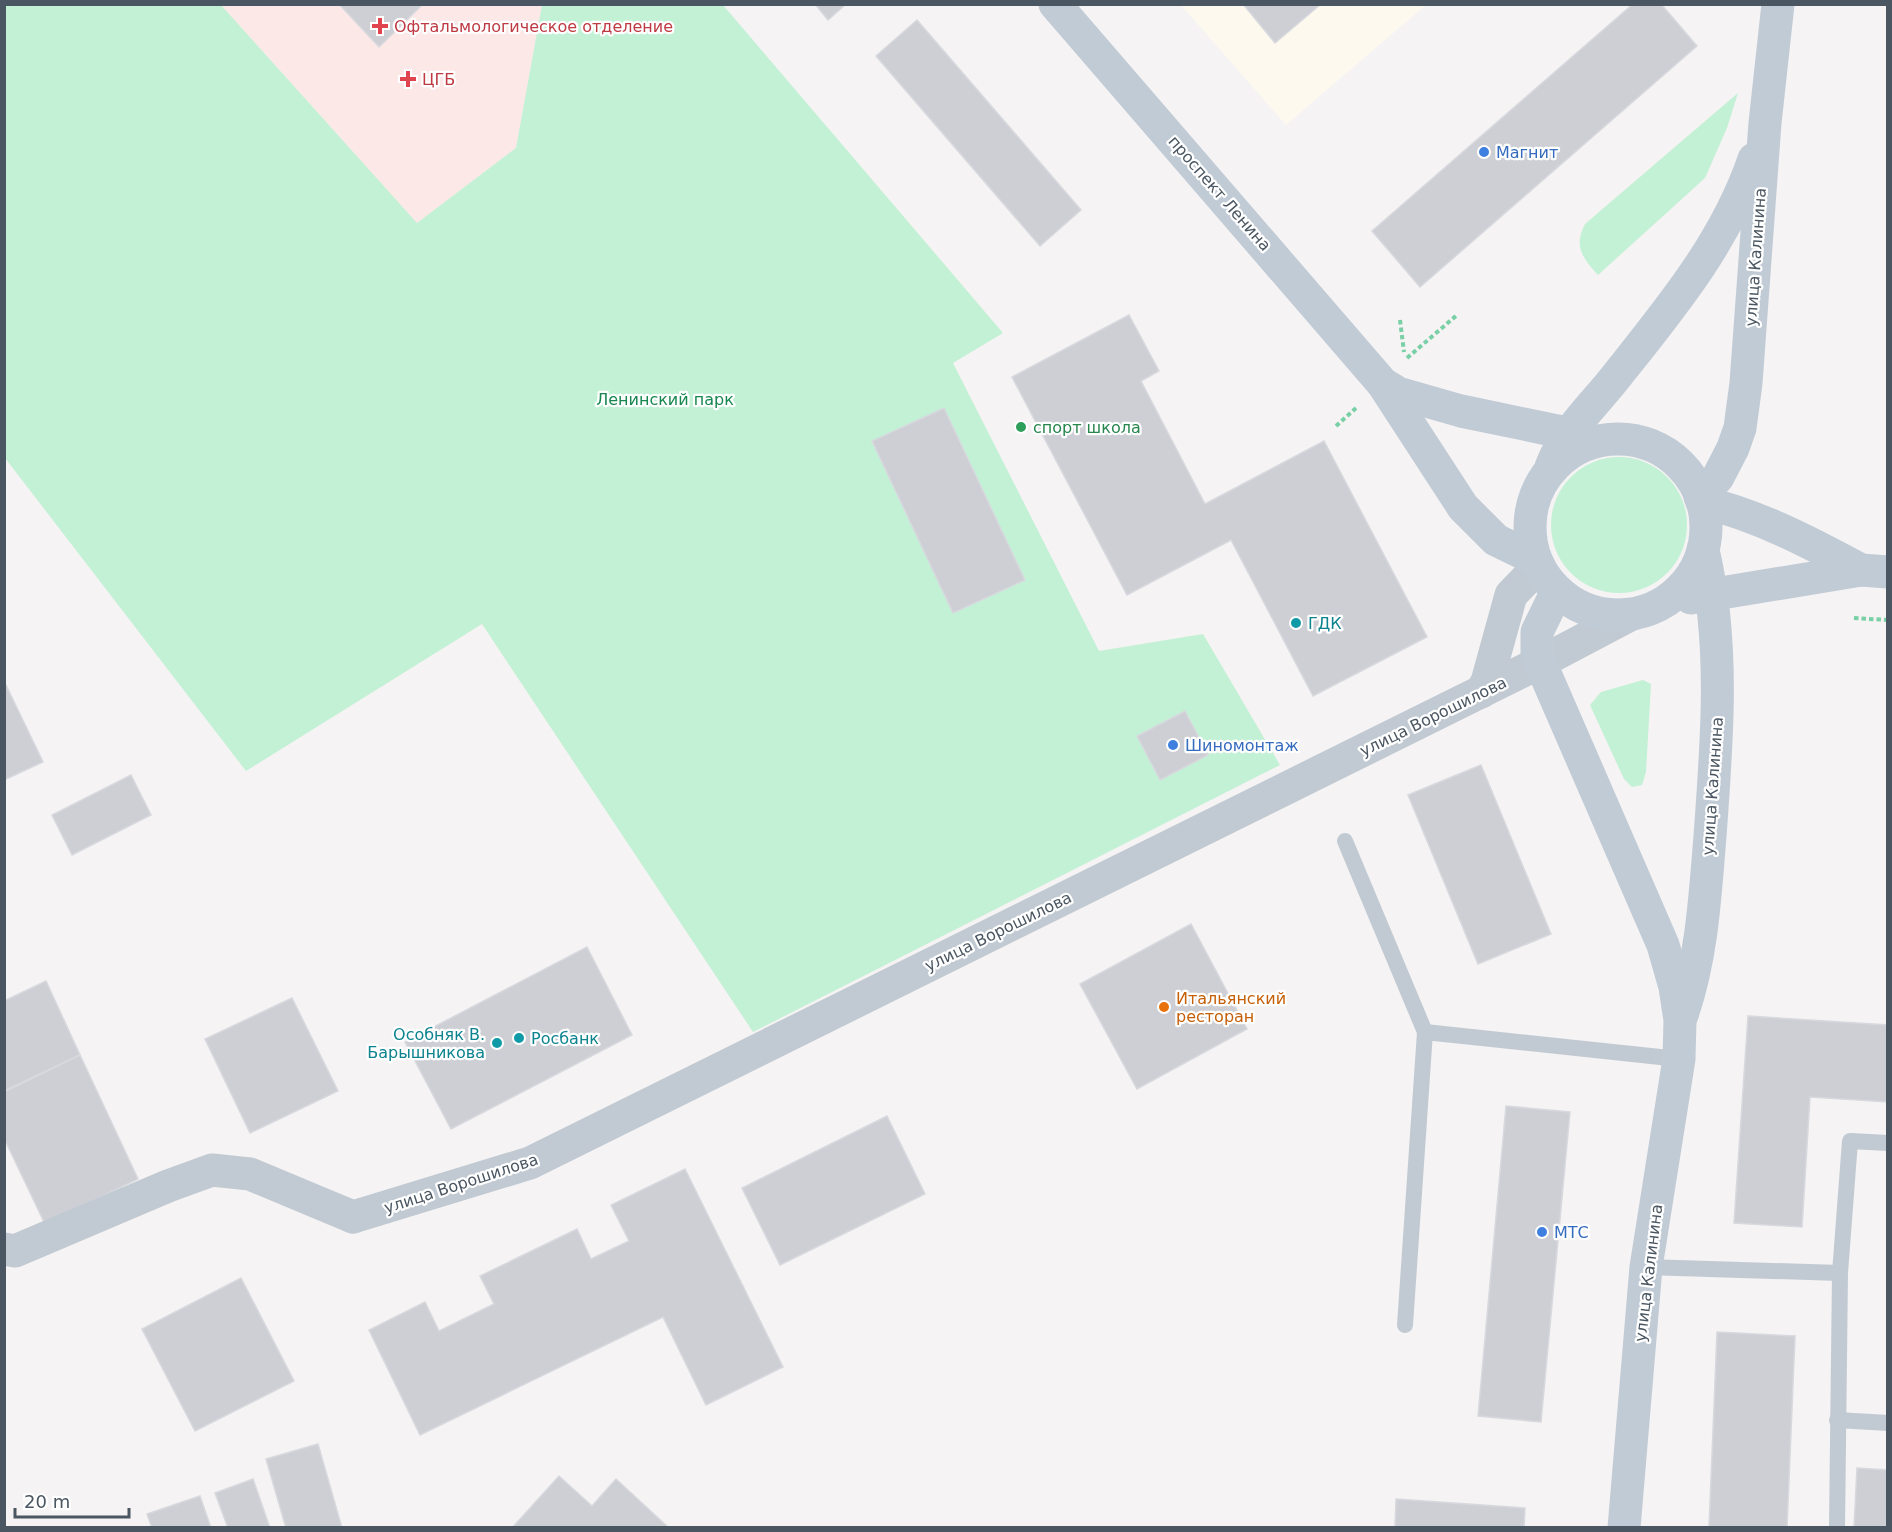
<svg xmlns="http://www.w3.org/2000/svg" width="1892" height="1532" viewBox="0 0 1892 1532" font-family="'DejaVu Sans',sans-serif">
<style>
.commercial{fill:#fdf9ef}
.medical{fill:#fce8e6}
.green{fill:#c3f1d5}
.building{fill:#cdcfd5;stroke:#d7d9de;stroke-width:1.5}
.lines{fill:none;stroke-linecap:round;stroke-linejoin:round}
.path{stroke:#7ad0a6;stroke-width:4;stroke-dasharray:4.5 3;stroke-linecap:butt}
.service{stroke:#c1cad2;stroke-width:16}
.minor{stroke:#c1cad2;stroke-width:33}
.tertiary{stroke:#c1cad2;stroke-width:33}
.secondary{stroke:#c1cbd6;stroke-width:33}
.health-dot{fill:#e0444e;stroke:#fff;stroke-width:2}
.shop-dot{fill:#3f7fe0;stroke:#fff;stroke-width:2}
.leisure-dot{fill:#2e9e5b;stroke:#fff;stroke-width:2}
.culture-dot{fill:#0f9aa8;stroke:#fff;stroke-width:2}
.food-dot{fill:#e8710a;stroke:#fff;stroke-width:2}
.labels{text-anchor:middle;stroke-width:4.5;stroke-linejoin:round;paint-order:stroke}
.health-label{font-size:16px;fill:#be3a42;stroke:#fff;text-anchor:start}
.shop-label{font-size:16px;fill:#366cbe;stroke:#fff;text-anchor:start}
.street-label{font-size:16px;fill:#4a5661;stroke:#fff}
.park-label{font-size:16px;fill:#17864f;stroke:#fff}
.leisure-label{font-size:16px;fill:#27864d;stroke:#fff;text-anchor:start}
.culture-label{font-size:16px;fill:#0d838f;stroke:#fff;text-anchor:start}
.food-label{font-size:16px;fill:#c56008;stroke:#fff;text-anchor:start}
</style>
<rect width="100%" height="100%" fill="#f5f3f3"/>
<!-- commercial -->
<polygon class="commercial" points="1181,5 1426,5 1286,125"/>
<!-- medical -->
<polygon class="medical" points="221,5 542,5 516,148 417,223"/>
<!-- green -->
<g class="green">
<polygon points="5,5 221,5 417,223 516,148 542,5 723,5 1003,333 953,363 1099,651 1203,634 1280,765 753,1032 482,624 246,771 5,458"/>
<path d="M1738,93L1727,128L1705,178L1598,275C1583,258 1573,247 1585,224Z"/>
<circle cx="1619" cy="525" r="68"/>
<polygon points="1643,680 1651,684 1646,772 1642,785 1632,787 1624,779 1590,705 1601,692"/>
</g>
<!-- building -->
<g class="building">
<polygon points="339,4 423,4 379,47"/>
<polygon points="815,4 846,4 828,20"/>
<polygon points="1243,4 1321,4 1275,43"/>
<polygon points="1633,4 1661,4 1697,46 1420,287 1372,231"/>
<polygon points="917,20 1081,210 1040,246 876,56"/>
<polygon points="1129,315 1159,371 1141,381 1205,504 1324,441 1427,637 1313,696 1231,540 1127,595 1012,377"/>
<polygon points="944,408 1025,580 953,613 872,441"/>
<polygon points="4,681 43,762 4,780"/>
<polygon points="1185,711 1208,755 1160,780 1137,736"/>
<polygon points="1481,765 1551,934 1478,964 1408,795"/>
<polygon points="131,775 151,815 72,855 52,815"/>
<polygon points="1191,924 1247,1029 1137,1089 1080,984"/>
<polygon points="587,947 632,1035 451,1129 405,1042"/>
<polygon points="46,981 80,1055 4,1091 4,1001"/>
<polygon points="292,998 338,1091 250,1133 205,1039"/>
<polygon points="1748,1016 1888,1025 1888,1102 1810,1097 1802,1227 1734,1223"/>
<polygon points="80,1055 138,1179 45,1224 4,1138 4,1092"/>
<polygon points="1506,1106 1570,1112 1541,1422 1478,1416"/>
<polygon points="887,1116 925,1194 780,1265 742,1188"/>
<polygon points="685,1169 783,1367 706,1405 663,1317 420,1435 369,1330 425,1302 439,1331 494,1304 480,1276 577,1229 591,1259 629,1241 611,1205"/>
<polygon points="241,1278 294,1381 195,1431 142,1329"/>
<polygon points="1717,1332 1795,1336 1787,1528 1709,1528"/>
<polygon points="318,1444 342,1528 286,1528 266,1459"/>
<polygon points="1857,1468 1888,1470 1888,1528 1854,1528"/>
<polygon points="559,1476 592,1506 616,1479 669,1528 512,1528"/>
<polygon points="253,1479 270,1528 228,1528 215,1493"/>
<polygon points="200,1496 211,1528 152,1528 147,1514"/>
<polygon points="1396,1499 1525,1508 1524,1528 1395,1528"/>
</g>
<g class="lines">
<!-- path -->
<g class="path">
<polyline points="1400,320 1404,352"/>
<polyline points="1407,358 1457,315"/>
<polyline points="1336,426 1356,408"/>
<polyline points="1854,618 1888,620"/>
</g>
<!-- service -->
<g class="service">
<polyline points="1345,841 1425,1032"/>
<polyline points="1646,1267 1840,1273 1850,1141 1888,1143"/>
<polyline points="1405,1325 1425,1032 1679,1059"/>
<polyline points="1837,1420 1888,1423"/>
<polyline points="1837,1528 1840,1273"/>
</g>
<!-- minor -->
<polyline class="minor" points="4,1249 15,1251 168,1186 212,1170 250,1174 353,1217"/>
<!-- tertiary -->
<g class="tertiary">
<polyline points="1481,692 1487,682 1511,595 1539,566"/>
<polyline points="353,1217 530,1163 1539,663 1630,615"/>
</g>
<!-- secondary -->
<g class="secondary">
<polyline points="1055,4 1383,384 1463,507 1496,540 1535,559"/>
<polyline points="1383,384 1398,393 1461,411 1586,437"/>
<circle cx="1618" cy="527" r="88"/>
<path d="M1551,467C1565,431 1591,408 1615,378C1669,310 1726,242 1754,159"/>
<polyline points="1700,497 1718,477 1733,448 1740,428 1746,383 1765,123 1778,4"/>
<path d="M1702,502C1758,515 1811,543 1861,570"/>
<polyline points="1557,591 1537,632 1537,655 1663,945 1675,987 1680,1020 1679,1059 1646,1267 1624,1528"/>
<polyline points="1691,598 1861,570 1888,572"/>
<path d="M1682,1015C1702,957 1705,897 1710,836C1717,741 1725,643 1703,550"/>
</g>
</g>
<!-- markers -->
<g class="health-dot">
<path d="M377 17h6v6h6v6h-6v6h-6v-6h-6v-6h6z"/>
<path d="M405 70h6v6h6v6h-6v6h-6v-6h-6v-6h6z"/>
</g>
<g class="shop-dot">
<circle cx="1484" cy="152" r="6"/>
<circle cx="1173" cy="745" r="6"/>
<circle cx="1542" cy="1232" r="6"/>
</g>
<circle class="leisure-dot" cx="1021" cy="427" r="6"/>
<g class="culture-dot">
<circle cx="1296" cy="623" r="6"/>
<circle cx="519" cy="1038" r="6"/>
<circle cx="497" cy="1043" r="6"/>
</g>
<circle class="food-dot" cx="1164" cy="1007" r="6"/>
<g class="labels">
<!-- health labels -->
<g class="health-label">
<text x="394" y="32">Офтальмологическое отделение</text>
<text x="422" y="85">ЦГБ</text>
</g>
<!-- shop labels -->
<g class="shop-label">
<text x="1496" y="158">Магнит</text>
<text x="1185" y="751">Шиномонтаж</text>
<text x="1554" y="1238">МТС</text>
</g>
<!-- street labels -->
<g class="street-label">
<text transform="translate(1220 193) rotate(49)" y="6">проспект Ленина</text>
<text transform="translate(1755 257) rotate(-86)" y="6">улица Калинина</text>
<text transform="translate(1433 716) rotate(-26)" y="6">улица Ворошилова</text>
<text transform="translate(1712 786) rotate(-86)" y="6">улица Калинина</text>
<text transform="translate(998 931) rotate(-26)" y="6">улица Ворошилова</text>
<text transform="translate(461 1183) rotate(-18)" y="6">улица Ворошилова</text>
<text transform="translate(1648 1273) rotate(-83)" y="6">улица Калинина</text>
</g>
<!-- park labels -->
<g class="park-label">
<text x="665" y="405">Ленинский парк</text>
</g>
<!-- leisure labels -->
<g class="leisure-label">
<text x="1033" y="433">спорт школа</text>
</g>
<!-- culture labels -->
<g class="culture-label">
<text x="1308" y="629">ГДК</text>
<text x="485" y="1040" text-anchor="end">Особняк В.<tspan x="485" dy="18">Барышникова</tspan></text>
<text x="531" y="1044">Росбанк</text>
</g>
<!-- food labels -->
<g class="food-label">
<text x="1176" y="1004">Итальянский<tspan x="1176" dy="18">ресторан</tspan></text>
</g>
</g>
<!-- border -->
<rect width="1892" height="1532" fill="none" stroke="#4a5661" stroke-width="12"/>
<!-- scale -->
<path d="M15 1508v9h114v-9" fill="none" stroke="#4a5661" stroke-width="3"/>
<text x="24" y="1508" font-size="18" fill="#4a5661" stroke="#ffffff" stroke-width="4.5" paint-order="stroke">20 m</text>
</svg>
